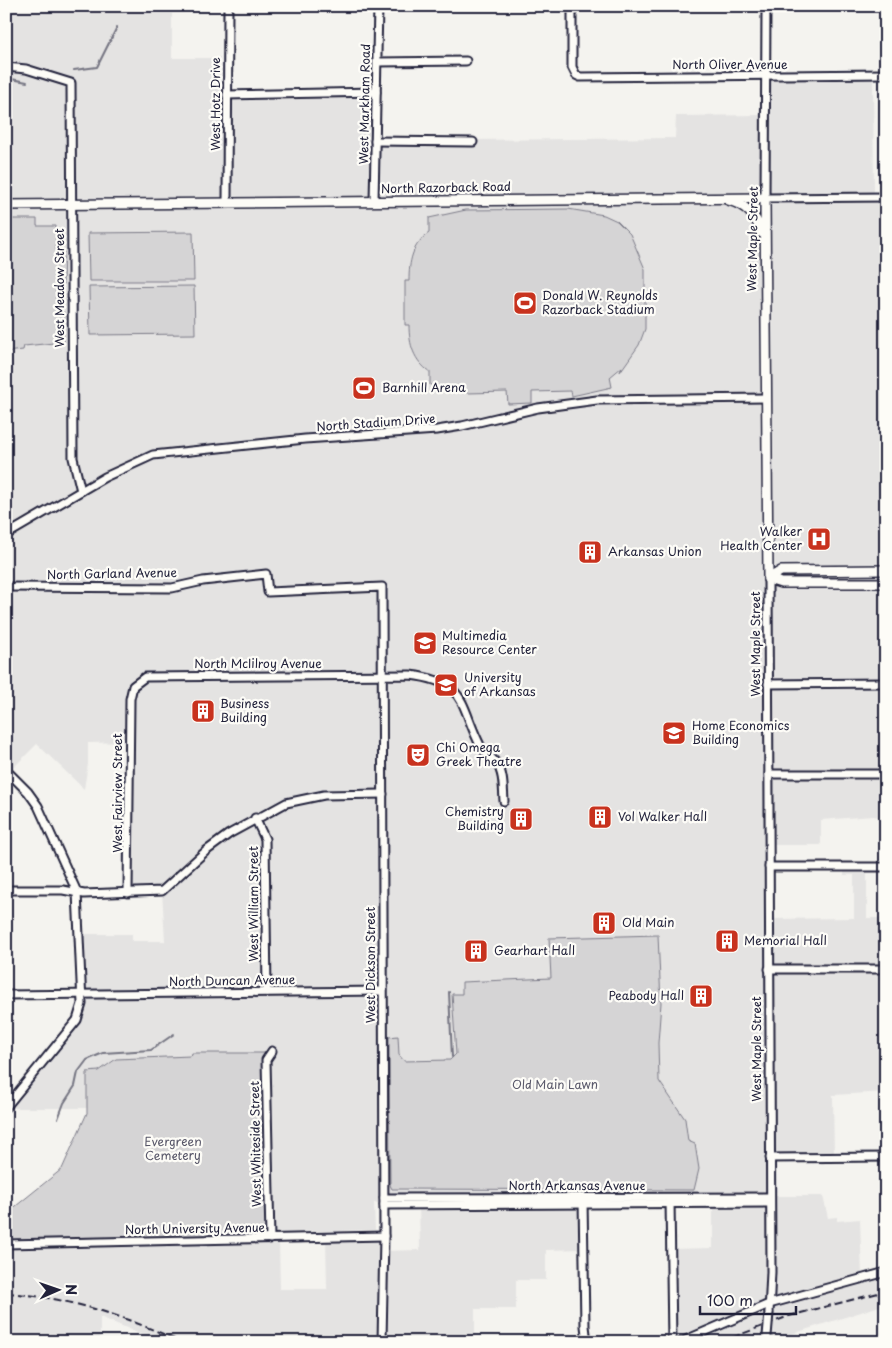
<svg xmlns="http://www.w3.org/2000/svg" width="892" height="1348" viewBox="0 0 892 1348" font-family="'Playpen Sans',sans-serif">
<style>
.built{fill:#e4e3e2}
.green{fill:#d5d4d5;stroke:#7c7b88}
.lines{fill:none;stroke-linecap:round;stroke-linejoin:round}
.stream{stroke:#757582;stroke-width:2}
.minor-casing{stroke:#22223b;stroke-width:11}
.major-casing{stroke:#22223b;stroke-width:12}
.minor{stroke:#fdfcf7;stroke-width:7}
.major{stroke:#fdfcf7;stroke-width:9}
.rail{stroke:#22223b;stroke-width:2;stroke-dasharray:8 4;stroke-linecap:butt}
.minor-bridge-casing{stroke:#22223b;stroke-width:11;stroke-linecap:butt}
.minor-bridge{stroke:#fdfcf7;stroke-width:7}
.labels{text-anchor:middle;stroke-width:4.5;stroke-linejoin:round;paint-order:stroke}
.street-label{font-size:12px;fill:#22223b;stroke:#fdfcf7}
.poi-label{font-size:12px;fill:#22223b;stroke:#fdfcf7;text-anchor:start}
.park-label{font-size:12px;fill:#585769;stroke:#fdfcf7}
</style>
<rect width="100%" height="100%" fill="#f4f3ef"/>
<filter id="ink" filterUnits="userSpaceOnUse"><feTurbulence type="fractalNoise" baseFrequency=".02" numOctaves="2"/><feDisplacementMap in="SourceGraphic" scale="10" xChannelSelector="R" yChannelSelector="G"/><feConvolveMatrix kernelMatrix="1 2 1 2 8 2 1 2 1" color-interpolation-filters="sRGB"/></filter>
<g filter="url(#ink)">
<!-- built -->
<polygon class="built" points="6,11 172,12 172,58 220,58 220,93 376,92 375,141 675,138 676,116 765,115 765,76 873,75 874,197 886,197 886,818 873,816 821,820 821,845 769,845 769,919 854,918 854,875 844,875 844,867 867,867 867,918 886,918 886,1092 833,1095 834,1157 770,1158 771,1196 823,1196 828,1218 837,1217 837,1221 860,1219 862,1277 886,1272 886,1304 767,1342 672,1342 671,1249 713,1248 713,1203 584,1204 584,1249 546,1250 546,1280 516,1280 516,1309 475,1309 475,1342 161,1342 100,1317 100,1342 6,1342 6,1244 279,1238 280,1289 327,1289 326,1237 384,1236 383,1251 420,1250 419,1201 374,1203 375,1230 273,1233 269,1053 192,1053 192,1056 116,1059 99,1071 87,1073 87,1108 6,1108 82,1009 80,934 132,934 132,941 165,941 162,891 128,893 130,742 88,743 88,764 84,789 37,744 9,772 6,770 6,628 12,624 6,613"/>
<!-- green -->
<g class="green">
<path d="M568,209L604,215L617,221L630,234L645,269V329L639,345L620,372L622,367L610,377L612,387L572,396L571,391L532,392V403L508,404L507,392L468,393L430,385V372C414,361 409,345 409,325H405V281H409C409,262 412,244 429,233V218L466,210Z"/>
<polygon points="6,219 37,219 37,226 56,226 56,250 64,250 63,286 56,287 56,312 64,312 64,342 24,346 23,350 6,352"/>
<polygon points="193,232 194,281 89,281 88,233"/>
<polygon points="194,286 195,334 90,335 89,287"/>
<polygon points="658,935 661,1003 658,1043 659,1081 685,1119 688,1141 695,1144 699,1169 694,1190 392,1189 390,1185 389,1037 398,1036 399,1055 404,1061 450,1060 456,1054 452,994 462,994 462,982 551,978 549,938"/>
<polygon points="192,1053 269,1053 270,1239 6,1244 6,1214 62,1169 87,1113 87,1072 99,1071 116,1059 191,1056"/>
</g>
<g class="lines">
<!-- stream -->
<g class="stream">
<polyline points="74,70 97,67 117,27"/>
<polyline points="6,78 27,82"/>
<polyline points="449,992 452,1057"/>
<polyline points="58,1119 64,1103 75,1086 78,1072 87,1060 103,1053 151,1050 174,1034"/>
</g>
<!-- minor casing -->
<g class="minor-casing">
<g id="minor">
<polyline points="572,6 572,67 576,75 580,77 886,74"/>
<polyline points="766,6 765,198 886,197"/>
<polyline points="377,62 466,61"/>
<polyline points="6,67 26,69 71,83 73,458 81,491"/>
<polyline points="227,95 376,92"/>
<polyline points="375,141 473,142"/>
<polyline points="374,201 378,6"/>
<polyline points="227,202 228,6"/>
<polyline points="6,535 105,477 153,455 305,439 437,430 462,426 538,408 597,400 766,398"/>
<polyline points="768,579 771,1272 769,1313"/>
<polyline points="6,587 172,588 203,581 266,574 268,592 382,587 384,1236 382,1342"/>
<polyline points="768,684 886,683"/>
<polyline points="6,770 28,792 38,806 77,892 82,1004 77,1020 6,1107"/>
<polyline points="769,774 886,774"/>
<polyline points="255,818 265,839 267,992"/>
<polyline points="769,867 886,867"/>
<polyline points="6,890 63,890 84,894 162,891 206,851 229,834 286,803 324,795 383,794"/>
<path d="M128,893L130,699L133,686L145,677L410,675C469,682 459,705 481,747C485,754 493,758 497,764C504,774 503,789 504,801"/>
<polyline points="769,969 886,969"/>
<polyline points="6,995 382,991"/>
<polyline points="770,1158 886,1157"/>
<polyline points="384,1198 770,1197"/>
<polyline points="583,1200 585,1326 587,1342"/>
<polyline points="670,1200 672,1342"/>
<polyline points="384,1205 770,1203"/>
<polyline points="270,1239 266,1060 272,1051"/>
<polyline points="6,1244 384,1236"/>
<polyline points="681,1342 769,1304 886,1272"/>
</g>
</g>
<!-- major casing -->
<g class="major-casing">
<g id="major">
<path d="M728,200C747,205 755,215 762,233"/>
<polyline points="6,205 765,198 768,579"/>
<polyline points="768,579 781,571 886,570"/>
<polyline points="768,579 781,583 886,583"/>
</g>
</g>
<!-- minor -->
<use href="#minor" class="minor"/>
<!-- major -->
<use href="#major" class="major"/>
<!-- rail -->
<g class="rail">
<path d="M6,1293C68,1297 125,1316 181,1342"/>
<polyline points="721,1342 789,1316 886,1291"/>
</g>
<!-- minor-bridge casing -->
<g class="minor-bridge-casing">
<polyline id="minor-bridge" points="767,1336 769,1313"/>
</g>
<!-- minor-bridge -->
<use href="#minor-bridge" class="minor-bridge"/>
</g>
</g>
<!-- icons -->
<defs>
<g id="stadium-square" transform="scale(1.25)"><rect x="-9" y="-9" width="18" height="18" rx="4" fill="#c8321e" stroke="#fdfcf7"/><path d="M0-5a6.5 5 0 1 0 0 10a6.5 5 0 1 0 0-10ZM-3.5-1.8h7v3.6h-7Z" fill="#fff"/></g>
<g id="hospital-square" transform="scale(1.25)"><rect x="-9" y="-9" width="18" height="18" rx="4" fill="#c8321e" stroke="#fdfcf7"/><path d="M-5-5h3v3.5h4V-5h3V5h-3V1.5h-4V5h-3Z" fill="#fff"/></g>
<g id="building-square" transform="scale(1.25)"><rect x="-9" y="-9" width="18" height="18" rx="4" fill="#c8321e" stroke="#fdfcf7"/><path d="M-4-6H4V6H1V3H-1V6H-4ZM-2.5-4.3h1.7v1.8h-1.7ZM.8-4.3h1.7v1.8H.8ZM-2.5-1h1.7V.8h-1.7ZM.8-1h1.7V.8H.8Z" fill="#fff"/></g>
<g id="university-square" transform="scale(1.25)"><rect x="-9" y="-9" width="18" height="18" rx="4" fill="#c8321e" stroke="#fdfcf7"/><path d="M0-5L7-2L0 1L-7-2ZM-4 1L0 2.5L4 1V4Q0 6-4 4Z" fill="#fff"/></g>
<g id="theatre-square" transform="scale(1.25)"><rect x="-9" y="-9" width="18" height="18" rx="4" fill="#c8321e" stroke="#fdfcf7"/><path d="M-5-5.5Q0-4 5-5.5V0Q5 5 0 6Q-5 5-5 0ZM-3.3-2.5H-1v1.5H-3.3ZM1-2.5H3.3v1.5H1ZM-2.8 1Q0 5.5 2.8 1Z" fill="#fff"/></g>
</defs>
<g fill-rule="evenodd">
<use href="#stadium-square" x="525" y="303"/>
<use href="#stadium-square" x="364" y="388"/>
<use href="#hospital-square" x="819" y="539"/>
<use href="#building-square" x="590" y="552"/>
<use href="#university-square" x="425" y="643"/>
<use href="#university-square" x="446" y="685"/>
<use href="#building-square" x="203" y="711"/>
<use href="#university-square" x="674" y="733"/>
<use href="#theatre-square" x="418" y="755"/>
<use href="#building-square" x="600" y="817"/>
<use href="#building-square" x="521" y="819"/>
<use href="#building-square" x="604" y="923"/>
<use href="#building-square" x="727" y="941"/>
<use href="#building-square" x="476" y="951"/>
<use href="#building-square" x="701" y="996"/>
</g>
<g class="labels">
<!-- street labels -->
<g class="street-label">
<text x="730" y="69">North Oliver Avenue</text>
<text transform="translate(216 104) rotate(-90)" y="4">West Hotz Drive</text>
<text transform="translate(365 104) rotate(-89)" y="4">West Markham Road</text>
<text transform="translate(446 188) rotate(-1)" y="4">North Razorback Road</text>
<text transform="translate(753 239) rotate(-89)" y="4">West Maple Street</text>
<text transform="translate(60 288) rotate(-90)" y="4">West Meadow Street</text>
<text transform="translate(376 423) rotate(-4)" y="4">North Stadium Drive</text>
<text transform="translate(112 574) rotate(-1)" y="4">North Garland Avenue</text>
<text transform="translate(756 644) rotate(-90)" y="4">West Maple Street</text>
<text x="258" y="668">North McIilroy Avenue</text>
<text transform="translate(118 793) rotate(-90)" y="4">West Fairview Street</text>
<text transform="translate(254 904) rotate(-90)" y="4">West William Street</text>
<text transform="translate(371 965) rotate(-90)" y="4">West Dickson Street</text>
<text transform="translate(232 981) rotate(-1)" y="4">North Duncan Avenue</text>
<text transform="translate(757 1049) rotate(-90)" y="4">West Maple Street</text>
<text transform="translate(256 1144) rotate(-91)" y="4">West Whiteside Street</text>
<text x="577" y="1190">North Arkansas Avenue</text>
<text transform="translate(195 1229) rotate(-1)" y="4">North University Avenue</text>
</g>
<!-- poi labels -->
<g class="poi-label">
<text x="542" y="300">Donald W. Reynolds<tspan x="542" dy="14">Razorback Stadium</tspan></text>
<text x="382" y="392">Barnhill Arena</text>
<text x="802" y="536" text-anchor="end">Walker<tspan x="802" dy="14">Health Center</tspan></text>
<text x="608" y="556">Arkansas Union</text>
<text x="442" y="640">Multimedia<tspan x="442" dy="14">Resource Center</tspan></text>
<text x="464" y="682">University<tspan x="464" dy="14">of Arkansas</tspan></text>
<text x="220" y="708">Business<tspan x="220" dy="14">Building</tspan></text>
<text x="692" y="730">Home Economics<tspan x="692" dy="14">Building</tspan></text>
<text x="436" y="752">Chi Omega<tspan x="436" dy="14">Greek Theatre</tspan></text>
<text x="504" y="816" text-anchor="end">Chemistry<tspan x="504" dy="14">Building</tspan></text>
<text x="618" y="821">Vol Walker Hall</text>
<text x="622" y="927">Old Main</text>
<text x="744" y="945">Memorial Hall</text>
<text x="494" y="955">Gearhart Hall</text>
<text x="684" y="1000" text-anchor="end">Peabody Hall</text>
</g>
<!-- park labels -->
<g class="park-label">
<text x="555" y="1089">Old Main Lawn</text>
<text x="173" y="1146">Evergreen<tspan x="173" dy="14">Cemetery</tspan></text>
</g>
</g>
<!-- margin -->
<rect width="892" height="1348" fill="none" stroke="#fdfcf7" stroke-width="25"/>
<rect x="12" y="12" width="867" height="1323" fill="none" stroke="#22223b" stroke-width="2" filter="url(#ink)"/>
<!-- north arrow -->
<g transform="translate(58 1290) rotate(88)" stroke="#fdfcf7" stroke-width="4" paint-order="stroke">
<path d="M0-4L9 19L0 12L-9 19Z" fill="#22223b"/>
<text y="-8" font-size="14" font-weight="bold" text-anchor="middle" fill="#22223b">N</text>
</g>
<!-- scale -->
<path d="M700 1306v8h96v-8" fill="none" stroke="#22223b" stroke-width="2.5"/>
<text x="707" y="1306" font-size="15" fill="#22223b" stroke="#fdfcf7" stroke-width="4" paint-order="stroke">100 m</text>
</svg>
